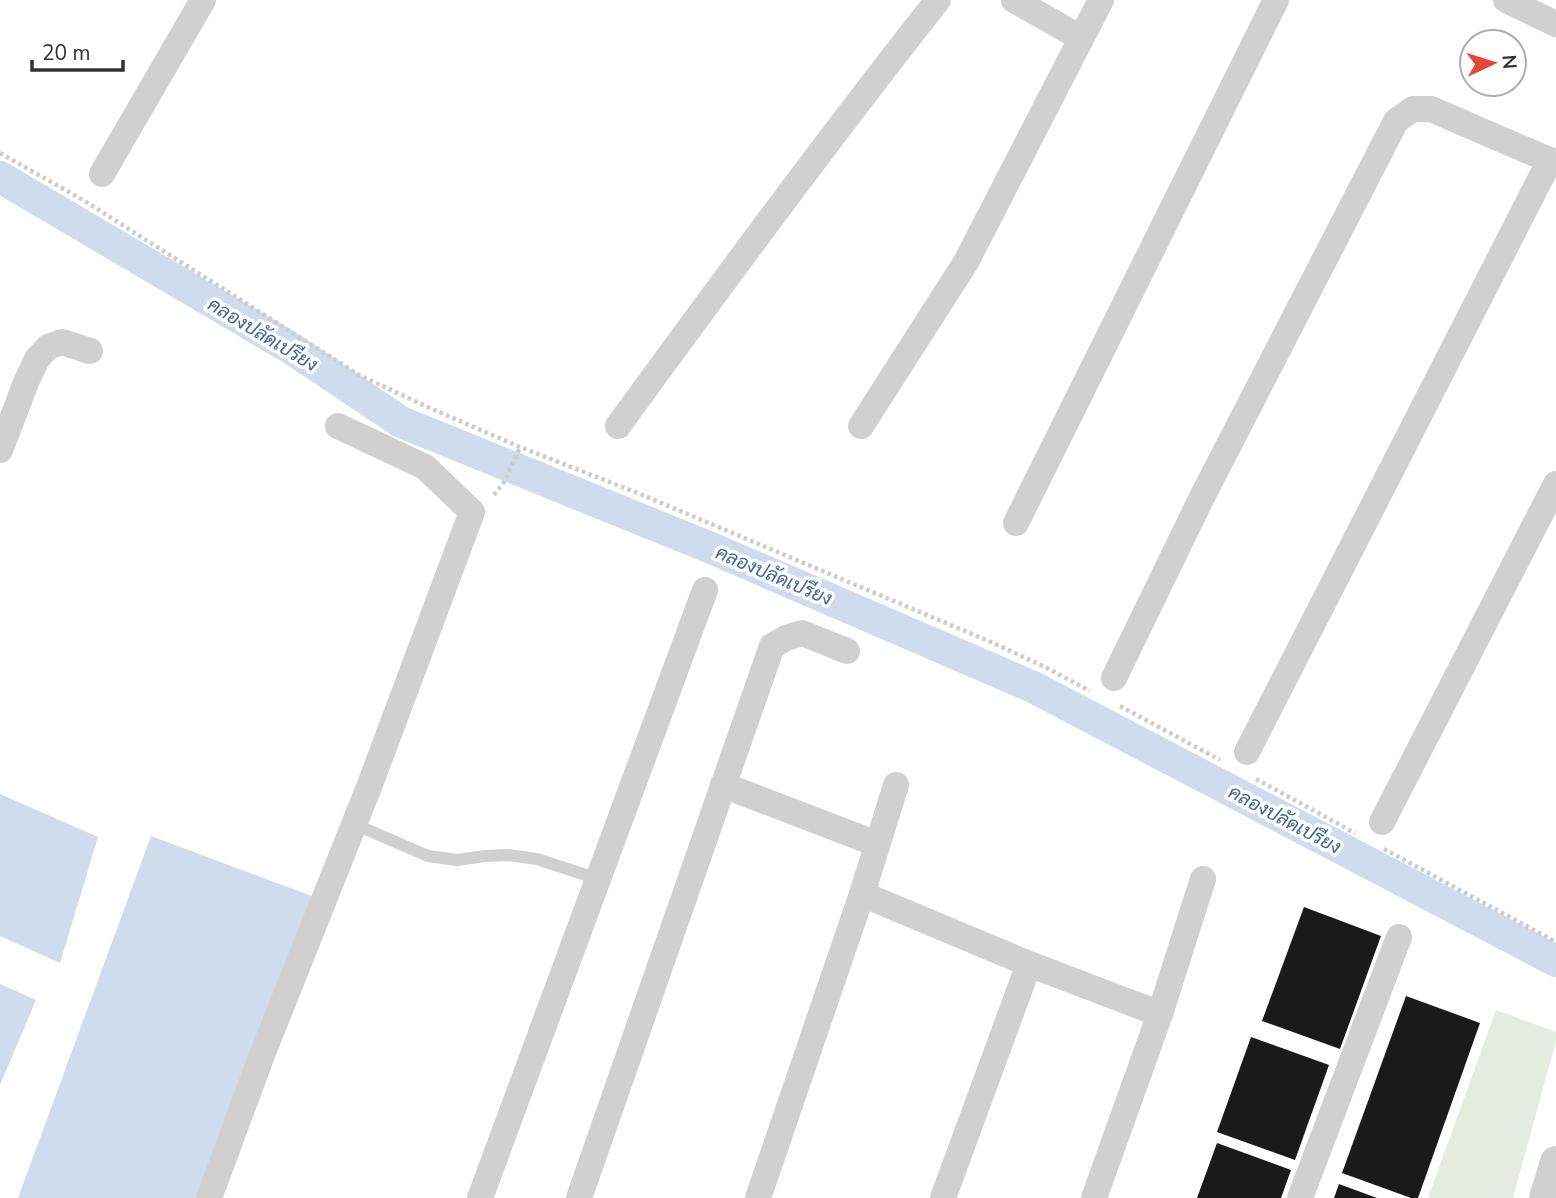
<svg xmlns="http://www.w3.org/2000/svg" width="1556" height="1198" viewBox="0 0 1556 1198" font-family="'Nunito Sans',Sarabun,sans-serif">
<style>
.green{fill:#e3ecdf}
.water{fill:#cedcee}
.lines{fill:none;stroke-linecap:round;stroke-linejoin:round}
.canal{stroke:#cedcee;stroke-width:32}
.building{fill:#1a1a1a}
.path{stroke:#cdcdcd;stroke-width:4.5;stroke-dasharray:3.5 3.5;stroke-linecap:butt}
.service{stroke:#d0d0d0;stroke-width:12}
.minor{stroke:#d0d0d0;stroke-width:26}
.tertiary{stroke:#d0d0d0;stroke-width:32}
.labels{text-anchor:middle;stroke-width:7;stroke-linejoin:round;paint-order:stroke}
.water-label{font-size:19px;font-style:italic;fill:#3e6597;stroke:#fff}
</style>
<rect width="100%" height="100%" fill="#fff"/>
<!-- green -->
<polygon class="green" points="1496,1010 1556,1032 1556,1041 1513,1198 1428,1198"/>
<!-- water -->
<g class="water">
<polygon points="0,794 98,837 60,963 0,936"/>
<polygon points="151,836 317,898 207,1198 18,1198"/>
<polygon points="0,984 36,1000 0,1085"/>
</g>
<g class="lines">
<!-- canal -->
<polyline class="canal" points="0,177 292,349 401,422 711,548 1033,687 1556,961"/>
</g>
<!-- building -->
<g class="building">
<polygon points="1304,907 1381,936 1340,1049 1262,1021"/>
<polygon points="1406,996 1480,1023 1418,1198 1411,1198 1342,1173"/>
<polygon points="1251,1037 1329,1065 1295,1160 1217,1132"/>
<polygon points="1217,1143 1291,1170 1281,1198 1197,1198"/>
<polygon points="1339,1184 1377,1198 1334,1198"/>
</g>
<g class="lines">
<!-- path -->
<g class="path">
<polyline points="0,153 83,200 359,375 432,409 520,447 640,494 991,642 1043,666 1090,691"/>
<polyline points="494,495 504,482 520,447"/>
<polyline points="1120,706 1220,760"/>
<polyline points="1256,779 1355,833"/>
<polyline points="1384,849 1556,942"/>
</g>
<!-- service -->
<polyline class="service" points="354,824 428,856 457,860 485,856 508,855 537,859 598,879"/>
<!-- minor -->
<g class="minor">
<polyline points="1014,0 1081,38"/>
<polyline points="1506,0 1556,24"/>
<polyline points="102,174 203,0"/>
<path d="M618,426C722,283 828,139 938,0"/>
<polyline points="861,426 966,262 1101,0"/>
<polyline points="0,450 27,380 37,359 48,347 62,342 90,351"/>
<polyline points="1016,523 1276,0"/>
<polyline points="1114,678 1202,497 1396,121 1413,109 1431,109 1556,163"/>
<polyline points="1247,752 1550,160"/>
<polyline points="723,785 877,844"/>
<polyline points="1382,822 1556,484"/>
<polyline points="862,894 1029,964 1160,1014"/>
<polyline points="209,1198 262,1055 369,787 472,512 425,467 338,426"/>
<polyline points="480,1198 705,590"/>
<polyline points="579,1198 772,646 786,638 802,633 847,651"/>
<polyline points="758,1198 862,894 896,785"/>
<polyline points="943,1198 1029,964"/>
<polyline points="1094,1198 1160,1014 1203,879"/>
<polyline points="1300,1198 1399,937"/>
</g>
<!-- tertiary -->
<polyline class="tertiary" points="1545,1198 1556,1162"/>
</g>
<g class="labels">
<!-- water labels -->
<g class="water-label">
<text transform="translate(263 334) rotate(31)" y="7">คลองปลัดเปรียง</text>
<text transform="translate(774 575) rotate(23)" y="7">คลองปลัดเปรียง</text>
<text transform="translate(1285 819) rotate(28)" y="7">คลองปลัดเปรียง</text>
</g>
</g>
<!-- north arrow -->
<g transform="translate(1493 63) rotate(86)"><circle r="33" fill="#ffffff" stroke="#adadad" stroke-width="2"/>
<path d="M0-5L12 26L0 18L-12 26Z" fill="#e74938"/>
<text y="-10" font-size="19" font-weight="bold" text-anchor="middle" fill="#333333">N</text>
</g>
<!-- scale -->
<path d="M32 60v10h91v-10" fill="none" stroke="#333333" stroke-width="3.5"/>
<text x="42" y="60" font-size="21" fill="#333333" stroke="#ffffff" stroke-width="5" paint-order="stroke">20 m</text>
</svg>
